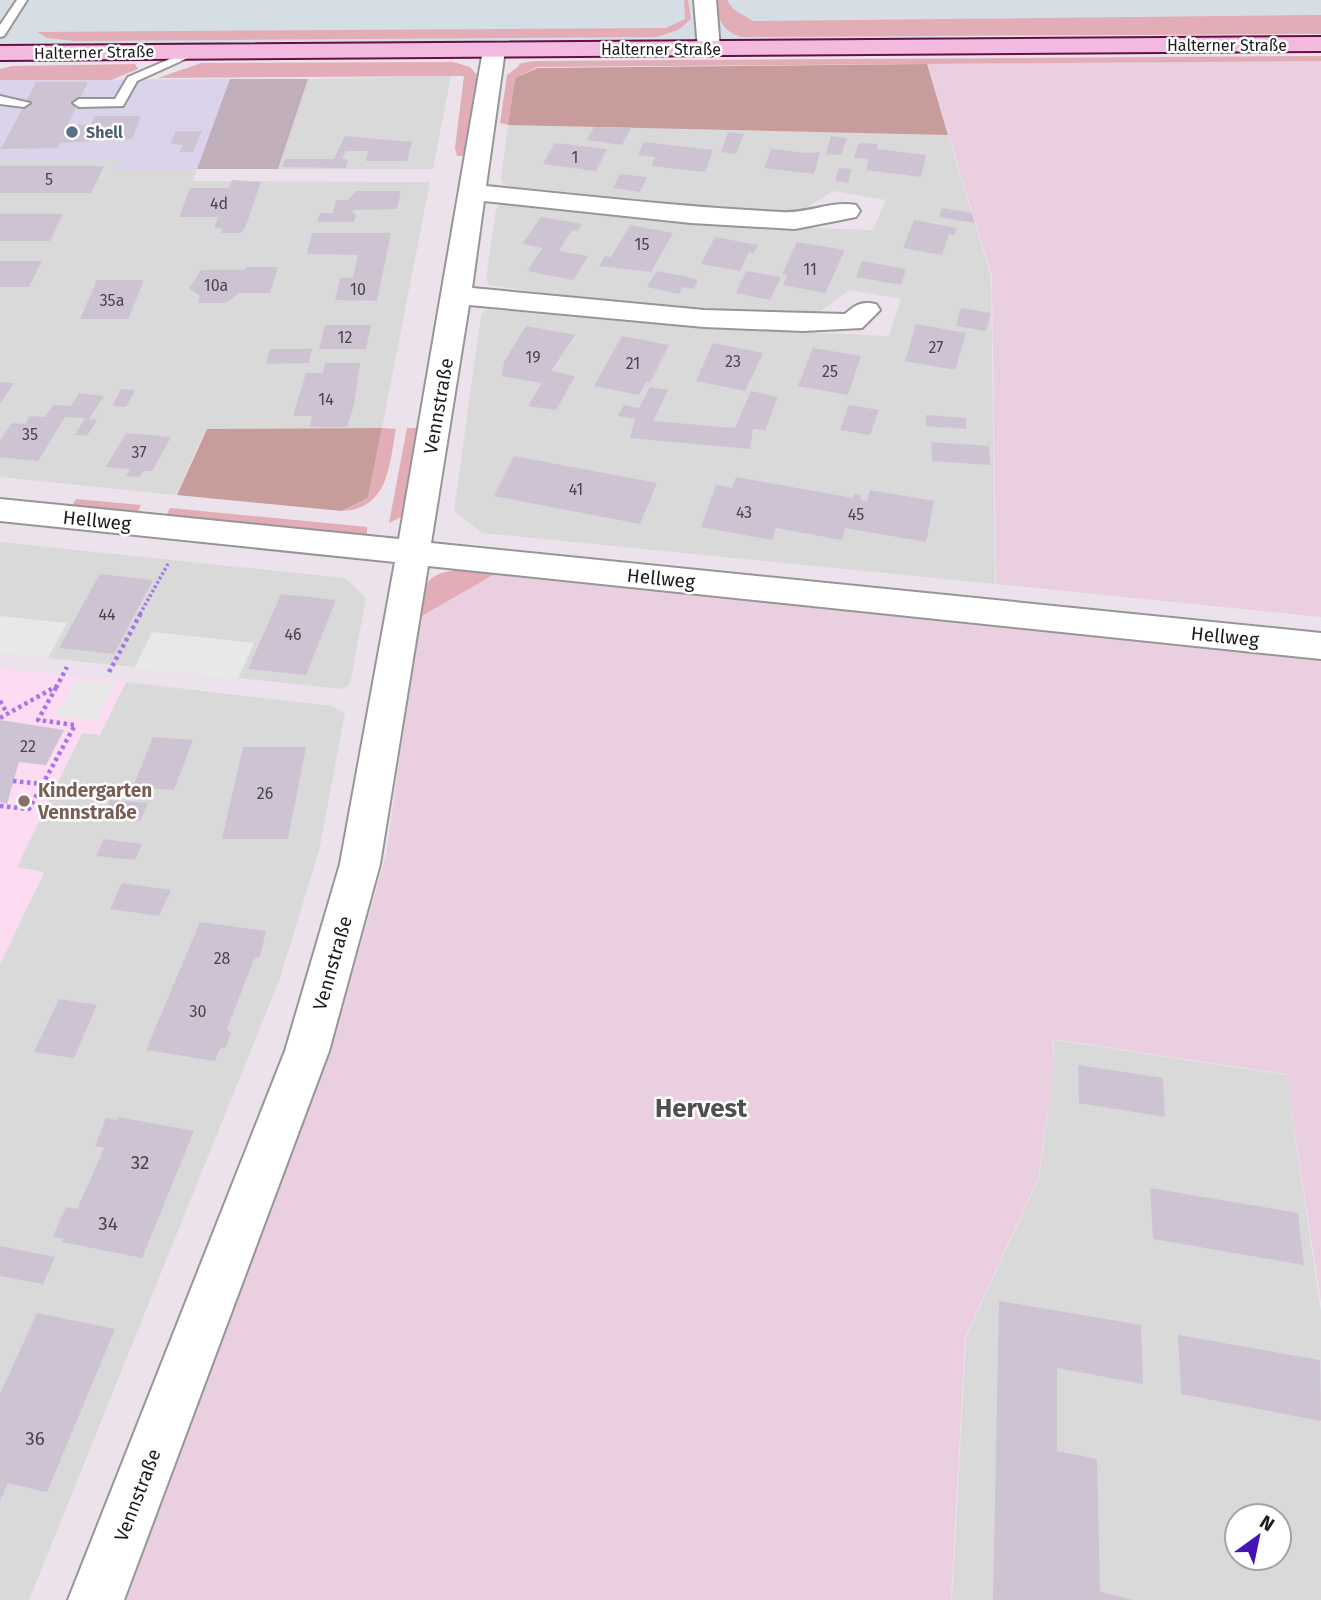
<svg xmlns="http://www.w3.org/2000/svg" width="1321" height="1600" viewBox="0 0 1321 1600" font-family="'Fira Sans',sans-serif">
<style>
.residential{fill:#d9d9da;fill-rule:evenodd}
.commercial{fill:#dbd3ec}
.industrial{fill:#d5dde5}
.education{fill:#fbdcf2}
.construction{fill:#c0afba}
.farmland{fill:#e9cfdf}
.grass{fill:#e2adb6}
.forest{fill:#c79c9b}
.parking{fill:#e8e8e8}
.building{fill:#cec3d2}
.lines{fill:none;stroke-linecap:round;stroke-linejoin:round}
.service-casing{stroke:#969696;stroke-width:4}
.minor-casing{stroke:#969696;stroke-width:4}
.secondary-casing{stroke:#660f42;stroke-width:4}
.path-far1{stroke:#a575eb;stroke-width:3.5;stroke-dasharray:2.5 2.5;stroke-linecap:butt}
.path{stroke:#a575eb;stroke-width:4.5;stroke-dasharray:3.5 3.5;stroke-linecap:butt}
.service{fill:#fff;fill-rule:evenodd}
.minor{fill:#fff;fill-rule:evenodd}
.secondary{fill:#f2bade;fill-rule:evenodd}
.service-dot{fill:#5c6f8a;stroke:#fff;stroke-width:2.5}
.education-dot{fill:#8d6e63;stroke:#fff;stroke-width:2.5}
.labels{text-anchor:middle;stroke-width:5;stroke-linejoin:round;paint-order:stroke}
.far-street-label{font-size:16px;fill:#1c1c1c;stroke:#fff}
.far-service-label{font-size:16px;font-weight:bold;fill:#4e5e75;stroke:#fff;text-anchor:start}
.number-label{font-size:16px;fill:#48464a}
.street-label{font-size:19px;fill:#1c1c1c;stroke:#fff}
.education-label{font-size:19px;font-weight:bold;fill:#785e54;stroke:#fff;text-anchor:start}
.near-number-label{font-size:19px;fill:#48464a}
.district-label{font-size:26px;font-weight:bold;fill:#4f4f4f;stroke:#fff}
</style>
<rect width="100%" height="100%" fill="#ece2ec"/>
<!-- residential -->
<g class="residential">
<polygon points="451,76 433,169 278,169 308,79"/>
<polygon points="508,125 948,135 991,276 995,584 482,533 454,511 481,315 486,309 700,328 889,336 901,299 850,290 815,315 608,302 489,285 486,279 496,209 501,204 698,224 873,230 886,200 833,191 797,214 606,200 513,188 503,184 501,179"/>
<polygon points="0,159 121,159 117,169 197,169 193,181 430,182 382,428 206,429 176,495 0,477"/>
<polygon points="0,542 345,578 366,598 350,684 341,689 0,653"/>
<polygon points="126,682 332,706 345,713 319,851 280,978 29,1600 0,1600 0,964 44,873 16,868 82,733 100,735"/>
<path d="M1054,1040L1286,1075L1321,1312V1600H952L966,1337L1039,1178L1053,1073ZM1237,1516H1279V1558H1237Z"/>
</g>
<!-- commercial -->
<polygon class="commercial" points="230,79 197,169 116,169 120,159 0,159 0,80"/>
<!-- industrial -->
<polygon class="industrial" points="0,0 1321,0 1321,17 992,18 935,33 942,47 0,53"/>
<!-- education -->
<polygon class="education" points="0,668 126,682 100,735 82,733 17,867 44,872 0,964"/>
<!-- construction -->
<polygon class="construction" points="230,79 308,79 278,169 197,169"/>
<!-- farmland -->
<g class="farmland">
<polygon points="1321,61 1321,617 996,584 992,276 927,64"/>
<polygon points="495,574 1321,660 1321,1302 1286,1074 1053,1039 1053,1073 1038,1178 965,1337 951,1600 126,1600 348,989 386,855 420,617"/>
</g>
<!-- grass -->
<g class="grass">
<polygon points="684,0 688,0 691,19 678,30 657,37 75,41 47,38 37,32 666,28 685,19"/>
<path d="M715,0H727L733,9L753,21L1321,15V34L741,37C722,31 718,19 715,0Z"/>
<polygon points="1321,56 1321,61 538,67 515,78 508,125 500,123 507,75 520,65 518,64 533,61"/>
<polygon points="453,62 470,67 478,76 464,156 457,156 455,148 464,76 158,78 201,63"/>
<polygon points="135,64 138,69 111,80 0,80 0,69 12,66"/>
<path d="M382,428L396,429C389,465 389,508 343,511L368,498Z"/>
<polygon points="407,428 417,428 401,517 389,523"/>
<polygon points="76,499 141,505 137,513 72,506"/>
<polygon points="170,508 367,527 367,536 166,516"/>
<path d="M459,570L495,574L420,617C424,585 424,573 459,570Z"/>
</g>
<!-- forest -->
<g class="forest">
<polygon points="927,64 948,135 508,125 515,78 538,68"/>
<polygon points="382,428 368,498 342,511 177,495 207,429"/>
</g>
<!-- parking -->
<g class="parking">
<polygon points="0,616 67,623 48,658 0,653"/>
<polygon points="152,632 254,643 238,679 134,668"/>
<polygon points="77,679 115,684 96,721 56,716"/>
</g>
<!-- building -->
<g class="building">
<polygon points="36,82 88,82 68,124 91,125 95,116 141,116 132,139 60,143 57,148 1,149"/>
<polygon points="594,127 631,128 622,145 587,140"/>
<polygon points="176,131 202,131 193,152 179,152 183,145 170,144"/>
<polygon points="728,132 744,134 736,154 721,152"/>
<polygon points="345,136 412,142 407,161 366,161 368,151 346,151 342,159 348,159 346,168 283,167 285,159 334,159"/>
<polygon points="831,136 847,138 841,155 826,154"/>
<polygon points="644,142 713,150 705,172 651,166 655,157 638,155"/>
<polygon points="555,143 607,149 596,171 543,164"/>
<polygon points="863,143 878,144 877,149 926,155 921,177 866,170 869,159 854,158 858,144"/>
<polygon points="771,149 807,153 820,152 814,174 764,168"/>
<polygon points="0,166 104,166 91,193 0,193"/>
<polygon points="839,168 852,169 848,183 835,181"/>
<polygon points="620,174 647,177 640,192 613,188"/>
<polygon points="232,180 261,182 245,228 241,233 221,233 222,228 214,228 218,217 179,217 190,188 229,188"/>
<polygon points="356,191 401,191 397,209 353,210 352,213 356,213 354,222 317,222 320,213 333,213 336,200 348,200"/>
<polygon points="942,208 972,213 975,223 939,217"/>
<polygon points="0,214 63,214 50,241 0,241"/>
<polygon points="541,217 582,224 578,231 572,230 559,251 588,256 573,280 527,271 543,248 522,244"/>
<polygon points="914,220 957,228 954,235 949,234 942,255 903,248"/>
<polygon points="630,225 673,233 651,272 599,266 605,256 611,257"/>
<polygon points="312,233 391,233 377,301 335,300 340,278 353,278 358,255 307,254"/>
<polygon points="715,237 758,245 754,253 749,252 740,271 701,264"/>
<polygon points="797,242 845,250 825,293 783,285 787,275 782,274"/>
<polygon points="0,261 42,261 29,287 0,287"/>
<polygon points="862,261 906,269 901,285 856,277"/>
<polygon points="246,267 278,267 270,293 239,293 226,303 198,303 200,296 189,288 201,270 245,270"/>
<polygon points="657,271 688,277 698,280 694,289 683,287 679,294 647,287"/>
<polygon points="746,271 781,277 770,300 736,293"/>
<polygon points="97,280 144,280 128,319 80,319"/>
<polygon points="961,308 991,313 986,331 956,326"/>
<polygon points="916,324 966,333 955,370 905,361"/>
<polygon points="325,325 371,325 366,349 319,349"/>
<polygon points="526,326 575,335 551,371 575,376 556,410 528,406 542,383 502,376 504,362"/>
<polygon points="622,336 669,345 650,383 646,382 639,395 594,386"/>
<polygon points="713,343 763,353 745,391 696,381"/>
<polygon points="813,348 861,356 848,395 798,386"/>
<polygon points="270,349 312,349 309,363 266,364"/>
<polygon points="325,363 360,363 354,405 347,427 310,427 312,416 293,416 306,373 323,373"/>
<polygon points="0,382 14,383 0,404"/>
<polygon points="650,387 668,390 653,421 735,428 751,391 778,397 765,430 753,429 750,449 630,438 635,419 618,416 624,405 639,408"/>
<polygon points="121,389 135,390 126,407 112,406"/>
<polygon points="79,393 104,396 89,419 97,420 87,436 75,435 85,418 65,417 38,461 0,457 0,441 12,423 25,424 30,416 45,417 53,405 71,406"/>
<polygon points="849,405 879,410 870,435 840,430"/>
<polygon points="926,415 966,418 966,429 926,426"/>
<polygon points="126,433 171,437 152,471 143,471 140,477 126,476 130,469 106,467"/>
<polygon points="931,442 989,446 990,465 932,461"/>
<polygon points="514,456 657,483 640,524 494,496"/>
<polygon points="736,477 853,498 854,494 861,495 860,500 867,501 870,490 934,501 926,542 845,528 842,540 776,528 772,540 701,527 716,485 732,488"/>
<polygon points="100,574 153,580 114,654 59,648"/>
<polygon points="281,594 336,600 306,675 248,669"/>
<polygon points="0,720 64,730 46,765 19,762 7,804 0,802"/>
<polygon points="153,737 193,740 174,790 133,787"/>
<polygon points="243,747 306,747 288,839 222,839"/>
<polygon points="110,800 148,803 140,821 102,818"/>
<polygon points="104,839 142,844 135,860 96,856"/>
<polygon points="122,883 171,890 159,916 110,909"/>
<polygon points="200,922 266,931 260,957 254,959 227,1029 231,1033 226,1047 220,1049 215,1061 146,1050"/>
<polygon points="59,999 97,1005 74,1058 34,1052"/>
<polygon points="1078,1065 1163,1078 1165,1117 1079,1103"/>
<polygon points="118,1117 194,1131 142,1258 62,1242 63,1239 53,1236 66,1207 77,1209 92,1176 104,1148 95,1146 106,1118 117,1120"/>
<polygon points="1150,1188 1298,1213 1304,1265 1153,1239"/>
<polygon points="0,1246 55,1257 43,1284 0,1276"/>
<polygon points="999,1301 1141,1325 1143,1384 1057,1368 1057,1451 1097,1459 1100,1592 1135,1600 993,1600"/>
<polygon points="37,1313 115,1329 47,1492 8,1483 0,1501 0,1394"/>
<polygon points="1178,1335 1320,1360 1321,1421 1181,1394"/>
</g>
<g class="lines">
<!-- service casing -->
<g class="service-casing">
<g id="service">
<polygon points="17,0 27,0 4,36 0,37 0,25"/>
<polygon points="193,49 203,51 137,81 123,106 79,107 73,103 79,99 115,99 128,77"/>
<polygon points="0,96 30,103 24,107 0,104"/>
</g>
</g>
<!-- minor casing -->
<g class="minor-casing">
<g id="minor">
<polygon points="694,0 716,0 720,49 717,54 709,56 698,49"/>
<path d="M494,43L505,50L486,186C585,196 683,207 782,212C806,214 833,200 856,205L860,211L856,217L795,229L691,223L484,201L472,288L704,310L845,314C856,304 862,301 876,304L880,310L862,328L803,331L704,327L469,305L431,543L1321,633V659L428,566L380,864L329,1051L124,1600H68L285,1051L340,864L395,562L0,521V499L399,539L483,50Z"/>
</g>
</g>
<!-- secondary casing -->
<g class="secondary-casing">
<polygon id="secondary" points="1321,37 1321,51 0,60 0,46"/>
</g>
<!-- path-far1 -->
<polyline class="path-far1" points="140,614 169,562"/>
<!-- path -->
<g class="path">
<polyline points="109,672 141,613"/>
<polyline points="0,701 7,713"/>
<polyline points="0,718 57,686 67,667"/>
<polyline points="13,781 43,784"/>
<polyline points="0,806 29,809 75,725 38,720 57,686"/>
</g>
<!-- service -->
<use href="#service" class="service"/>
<!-- minor -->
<use href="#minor" class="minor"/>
<!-- secondary -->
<use href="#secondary" class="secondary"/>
</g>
<!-- markers -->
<circle class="service-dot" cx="72" cy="132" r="7"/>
<circle class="education-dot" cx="24" cy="801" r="7"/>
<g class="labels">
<!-- far-street labels -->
<g class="far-street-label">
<text x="1227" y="51">Halterner Straße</text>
<text x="661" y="55">Halterner Straße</text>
<text transform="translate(94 52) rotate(-1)" y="6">Halterner Straße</text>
</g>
<!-- far-service labels -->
<g class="far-service-label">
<text x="86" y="138">Shell</text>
</g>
<!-- number labels -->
<g class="number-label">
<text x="575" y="163">1</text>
<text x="49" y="185">5</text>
<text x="219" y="209">4d</text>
<text x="642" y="250">15</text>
<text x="810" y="275">11</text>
<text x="216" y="291">10a</text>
<text x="358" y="295">10</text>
<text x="112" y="306">35a</text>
<text x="345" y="343">12</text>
<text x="936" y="353">27</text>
<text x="533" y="363">19</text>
<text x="733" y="367">23</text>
<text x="633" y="369">21</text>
<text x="830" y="377">25</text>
<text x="326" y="405">14</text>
<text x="30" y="440">35</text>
<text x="139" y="458">37</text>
<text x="576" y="495">41</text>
<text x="744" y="518">43</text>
<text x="856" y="520">45</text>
<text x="107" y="620">44</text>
<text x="293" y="640">46</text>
<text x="28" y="752">22</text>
<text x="265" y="799">26</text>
<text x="222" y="964">28</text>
<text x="198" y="1017">30</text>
</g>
<!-- street labels -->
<g class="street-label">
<text transform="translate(438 406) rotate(-80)" y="7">Vennstraße</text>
<text transform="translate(97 520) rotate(6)" y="7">Hellweg</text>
<text transform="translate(661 578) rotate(6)" y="7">Hellweg</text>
<text transform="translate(1225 636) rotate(6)" y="7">Hellweg</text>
<text transform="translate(332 963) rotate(-74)" y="7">Vennstraße</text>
<text transform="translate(137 1495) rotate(-69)" y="7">Vennstraße</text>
</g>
<!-- education labels -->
<g class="education-label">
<text x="38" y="797">Kindergarten<tspan x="38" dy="22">Vennstraße</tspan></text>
</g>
<!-- near-number labels -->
<g class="near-number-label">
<text x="140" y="1169">32</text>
<text x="108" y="1230">34</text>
<text x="35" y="1445">36</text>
</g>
<!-- district labels -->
<g class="district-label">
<text x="701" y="1117">Hervest</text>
</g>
</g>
<!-- north arrow -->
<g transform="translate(1258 1537) rotate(33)"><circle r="33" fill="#ffffff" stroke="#a4a4a4" stroke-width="2"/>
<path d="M0-5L12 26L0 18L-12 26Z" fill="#4514b3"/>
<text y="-10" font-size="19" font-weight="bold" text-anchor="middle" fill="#1c1c1c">N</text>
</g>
</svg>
